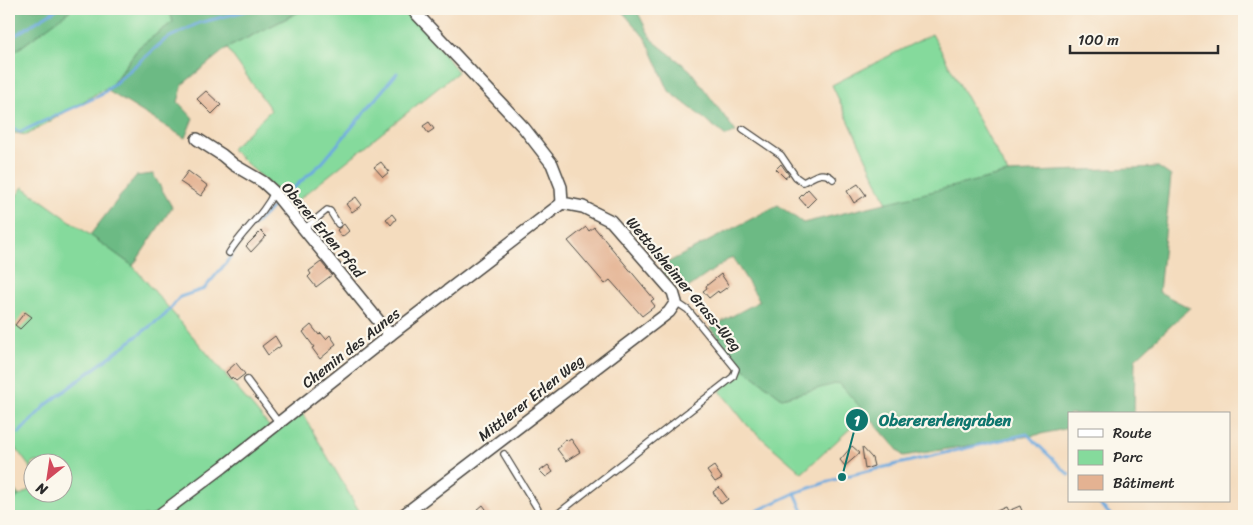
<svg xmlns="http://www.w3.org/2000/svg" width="1253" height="525" viewBox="0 0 1253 525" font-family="Sriracha,sans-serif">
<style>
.green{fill:#85da9c;stroke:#588264}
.forest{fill:#6cba84;stroke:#4c7258}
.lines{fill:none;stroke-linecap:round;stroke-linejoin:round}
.stream{stroke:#6daadf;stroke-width:3}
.building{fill:#e4b292}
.lane-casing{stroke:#494641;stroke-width:8}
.street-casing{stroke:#494641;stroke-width:14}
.lane{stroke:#fff;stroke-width:5.5}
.street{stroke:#fff;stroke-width:11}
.labels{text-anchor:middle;stroke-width:4.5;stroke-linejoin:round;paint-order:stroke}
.street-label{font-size:15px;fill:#2b2b2b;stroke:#fbf7ec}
.leader{fill:none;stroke:#0f766e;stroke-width:2}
.callout-dot{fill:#0f766e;stroke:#fbf7ec;stroke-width:2}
.mark-label{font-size:15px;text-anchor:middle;font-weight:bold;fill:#fff}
.callout-label{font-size:16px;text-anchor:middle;font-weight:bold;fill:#0f766e;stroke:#fbf7ec;stroke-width:4.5;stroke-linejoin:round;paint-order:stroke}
</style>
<rect width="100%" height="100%" fill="#fbf7ec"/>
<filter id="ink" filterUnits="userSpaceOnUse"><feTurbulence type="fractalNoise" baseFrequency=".02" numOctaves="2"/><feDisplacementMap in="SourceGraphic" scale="10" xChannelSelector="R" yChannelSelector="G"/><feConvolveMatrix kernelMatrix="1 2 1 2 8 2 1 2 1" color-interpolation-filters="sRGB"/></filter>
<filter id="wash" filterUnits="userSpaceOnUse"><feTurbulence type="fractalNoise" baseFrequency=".0096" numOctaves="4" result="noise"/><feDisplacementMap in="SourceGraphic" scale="20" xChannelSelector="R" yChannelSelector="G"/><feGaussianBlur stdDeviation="1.12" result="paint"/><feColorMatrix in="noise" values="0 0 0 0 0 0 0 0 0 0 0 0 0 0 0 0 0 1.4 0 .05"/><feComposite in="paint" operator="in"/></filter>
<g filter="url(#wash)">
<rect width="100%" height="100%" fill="#f4dcbe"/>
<!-- green -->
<g class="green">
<polygon points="72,9 169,9 173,22 139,47 111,85 27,135 9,132 9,56"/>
<polygon points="305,9 410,9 458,72 292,205 231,149 271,110 227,48"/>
<polygon points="932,34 1008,173 887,203 832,85"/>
<polygon points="23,187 133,266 274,432 301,411 362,516 9,516 9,505 19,496 32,488 32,492 62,492 62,462 32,462 32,470 9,439 9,206"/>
<polygon points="743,368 782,398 839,382 867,413 802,473 748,426 720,391"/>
</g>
<!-- forest -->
<g class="forest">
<polygon points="9,9 72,9 9,56"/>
<polygon points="169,9 305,9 227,48 183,84 178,102 193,118 185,138 108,91 139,47 173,22"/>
<polygon points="620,9 636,9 652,40 690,70 736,132 726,136 669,91 646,39"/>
<polygon points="1158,167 1171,176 1159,292 1190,308 1135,359 1134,414 1069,414 1069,428 1036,435 903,456 839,383 782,398 743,368 710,328 760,301 732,257 682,292 659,267 778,205 803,223 1008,173"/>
<polygon points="153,174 172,207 133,266 90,235 136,176"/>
<polygon points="9,482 19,496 9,505"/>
</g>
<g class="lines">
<!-- stream -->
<g class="stream">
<polyline points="9,39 57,9"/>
<polyline points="9,126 20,132 101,95 166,39 199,23 253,9"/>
<polyline points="283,197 322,163 397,73"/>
<polyline points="252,227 278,202"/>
<polyline points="19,433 46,405 165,315 180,297 204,289 226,263 245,235"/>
<polyline points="9,442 10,441"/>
<polyline points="795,493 805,516"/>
<polyline points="1096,501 1112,516"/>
<polyline points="746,516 795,493 842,477 1027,434 1069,475"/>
</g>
</g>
<g id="blocks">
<!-- building -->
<g class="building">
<polygon points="206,91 221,105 212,114 197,99"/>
<polygon points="429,122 434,129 428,133 423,126"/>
<polygon points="381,162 389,172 383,177 374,167"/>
<polygon points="781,164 789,175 785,178 776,169"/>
<polygon points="188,171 208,186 201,196 180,182"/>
<polygon points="858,184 866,195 854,203 847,191"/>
<polygon points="808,189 816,198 807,207 799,198"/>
<polygon points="356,197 362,205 352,212 346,204"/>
<polygon points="392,214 396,219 391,225 386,219"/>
<polygon points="344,224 349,231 342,237 337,230"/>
<polygon points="586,227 589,231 594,227 654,299 651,301 655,306 642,316 610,280 605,284 568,241"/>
<polygon points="261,231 266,236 251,252 246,246"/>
<polygon points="321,262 332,275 316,287 308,277 311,274 309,271"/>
<polygon points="721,274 729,286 719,293 718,291 709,298 703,291 707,288 706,286"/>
<polygon points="25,312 32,317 20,329 15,325"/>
<polygon points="311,325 319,335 321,333 326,339 330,335 336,344 332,347 333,348 320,359 312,348 314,347 303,332"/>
<polygon points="275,336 281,346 268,355 262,346"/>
<polygon points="236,363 245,374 236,381 232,377 231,379 226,372"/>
<polygon points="566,439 568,441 571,439 580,452 566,461 557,449 560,447 559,445"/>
<polygon points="852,446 860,453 845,466 840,460"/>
<polygon points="862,447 872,458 874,466 865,469"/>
<polygon points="548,465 553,472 546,477 540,471"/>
<polygon points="714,466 722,478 715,482 707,471"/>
<polygon points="719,487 728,499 721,504 713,492"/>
<polygon points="483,505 491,516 482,516 477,510"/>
<polygon points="1020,506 1024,516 985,516 1006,507 1008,511"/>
</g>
</g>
</g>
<g filter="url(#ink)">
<use href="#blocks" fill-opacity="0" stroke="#494641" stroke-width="1"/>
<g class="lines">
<!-- lane casing -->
<g class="lane-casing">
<g id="lane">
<path d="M743,129L781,155L796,177L803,182C814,177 823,169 833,179"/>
<polyline points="304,229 327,210 330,211 338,224"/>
<path d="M229,253C242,231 264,215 274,192"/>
<polyline points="247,380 279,423"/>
<polyline points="504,454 542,516"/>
<polyline points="555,516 733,377 736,369 688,310 676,302"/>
</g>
</g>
<!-- street casing -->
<g class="street-casing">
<g id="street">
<polyline points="197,139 222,155 234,165 263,182 274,192 390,335"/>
<polyline points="158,516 223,467 390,335 562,203"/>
<polyline points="402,516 669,312 676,302 673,292 611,221 583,207 562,203 561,187 552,164 524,128 412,9"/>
</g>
</g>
<!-- lane -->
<use href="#lane" class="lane"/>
<!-- street -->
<use href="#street" class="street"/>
</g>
</g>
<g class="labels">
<!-- street labels -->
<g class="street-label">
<text transform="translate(323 230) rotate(50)" y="5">Oberer Erlen Pfad</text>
<text transform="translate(684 284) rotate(50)" y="5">Wettolsheimer Grass-Weg</text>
<text transform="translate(351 348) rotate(-38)" y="5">Chemin des Aunes</text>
<text transform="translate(531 398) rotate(-38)" y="5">Mittlerer Erlen Weg</text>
</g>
</g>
<!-- callouts -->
<path class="leader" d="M842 477L857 420"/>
<g class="callout-dot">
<circle cx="842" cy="477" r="5"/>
<circle cx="857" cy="420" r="12"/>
</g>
<g class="mark-label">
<text x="857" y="426">1</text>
</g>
<g class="callout-label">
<text x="945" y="426">Oberererlengraben</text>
</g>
<!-- margin -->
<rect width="1253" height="525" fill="none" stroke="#fbf7ec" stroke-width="30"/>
<!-- legend -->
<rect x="1068" y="412" width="162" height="90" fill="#fbf7ec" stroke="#a8a59f"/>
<rect x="1078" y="429" width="25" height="8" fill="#ffffff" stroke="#a8a59f"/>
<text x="1113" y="438" font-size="15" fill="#2b2b2b">Route</text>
<rect x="1078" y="450" width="25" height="15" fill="#85da9c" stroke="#a8a59f"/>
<text x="1113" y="462" font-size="15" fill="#2b2b2b">Parc</text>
<rect x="1078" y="475" width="25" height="15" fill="#e4b292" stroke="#a8a59f"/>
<text x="1113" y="488" font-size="15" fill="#2b2b2b">Bâtiment</text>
<!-- north arrow -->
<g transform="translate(48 478) rotate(210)"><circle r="24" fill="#fbf7ec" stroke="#a8a59f"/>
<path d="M0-4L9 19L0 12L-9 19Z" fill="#d1495b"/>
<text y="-8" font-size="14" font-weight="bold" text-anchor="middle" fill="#2b2b2b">N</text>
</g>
<!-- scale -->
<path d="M1070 45v8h148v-8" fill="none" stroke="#2b2b2b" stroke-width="2.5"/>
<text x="1078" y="45" font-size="15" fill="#2b2b2b" stroke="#fbf7ec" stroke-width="4" paint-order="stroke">100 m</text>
</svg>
